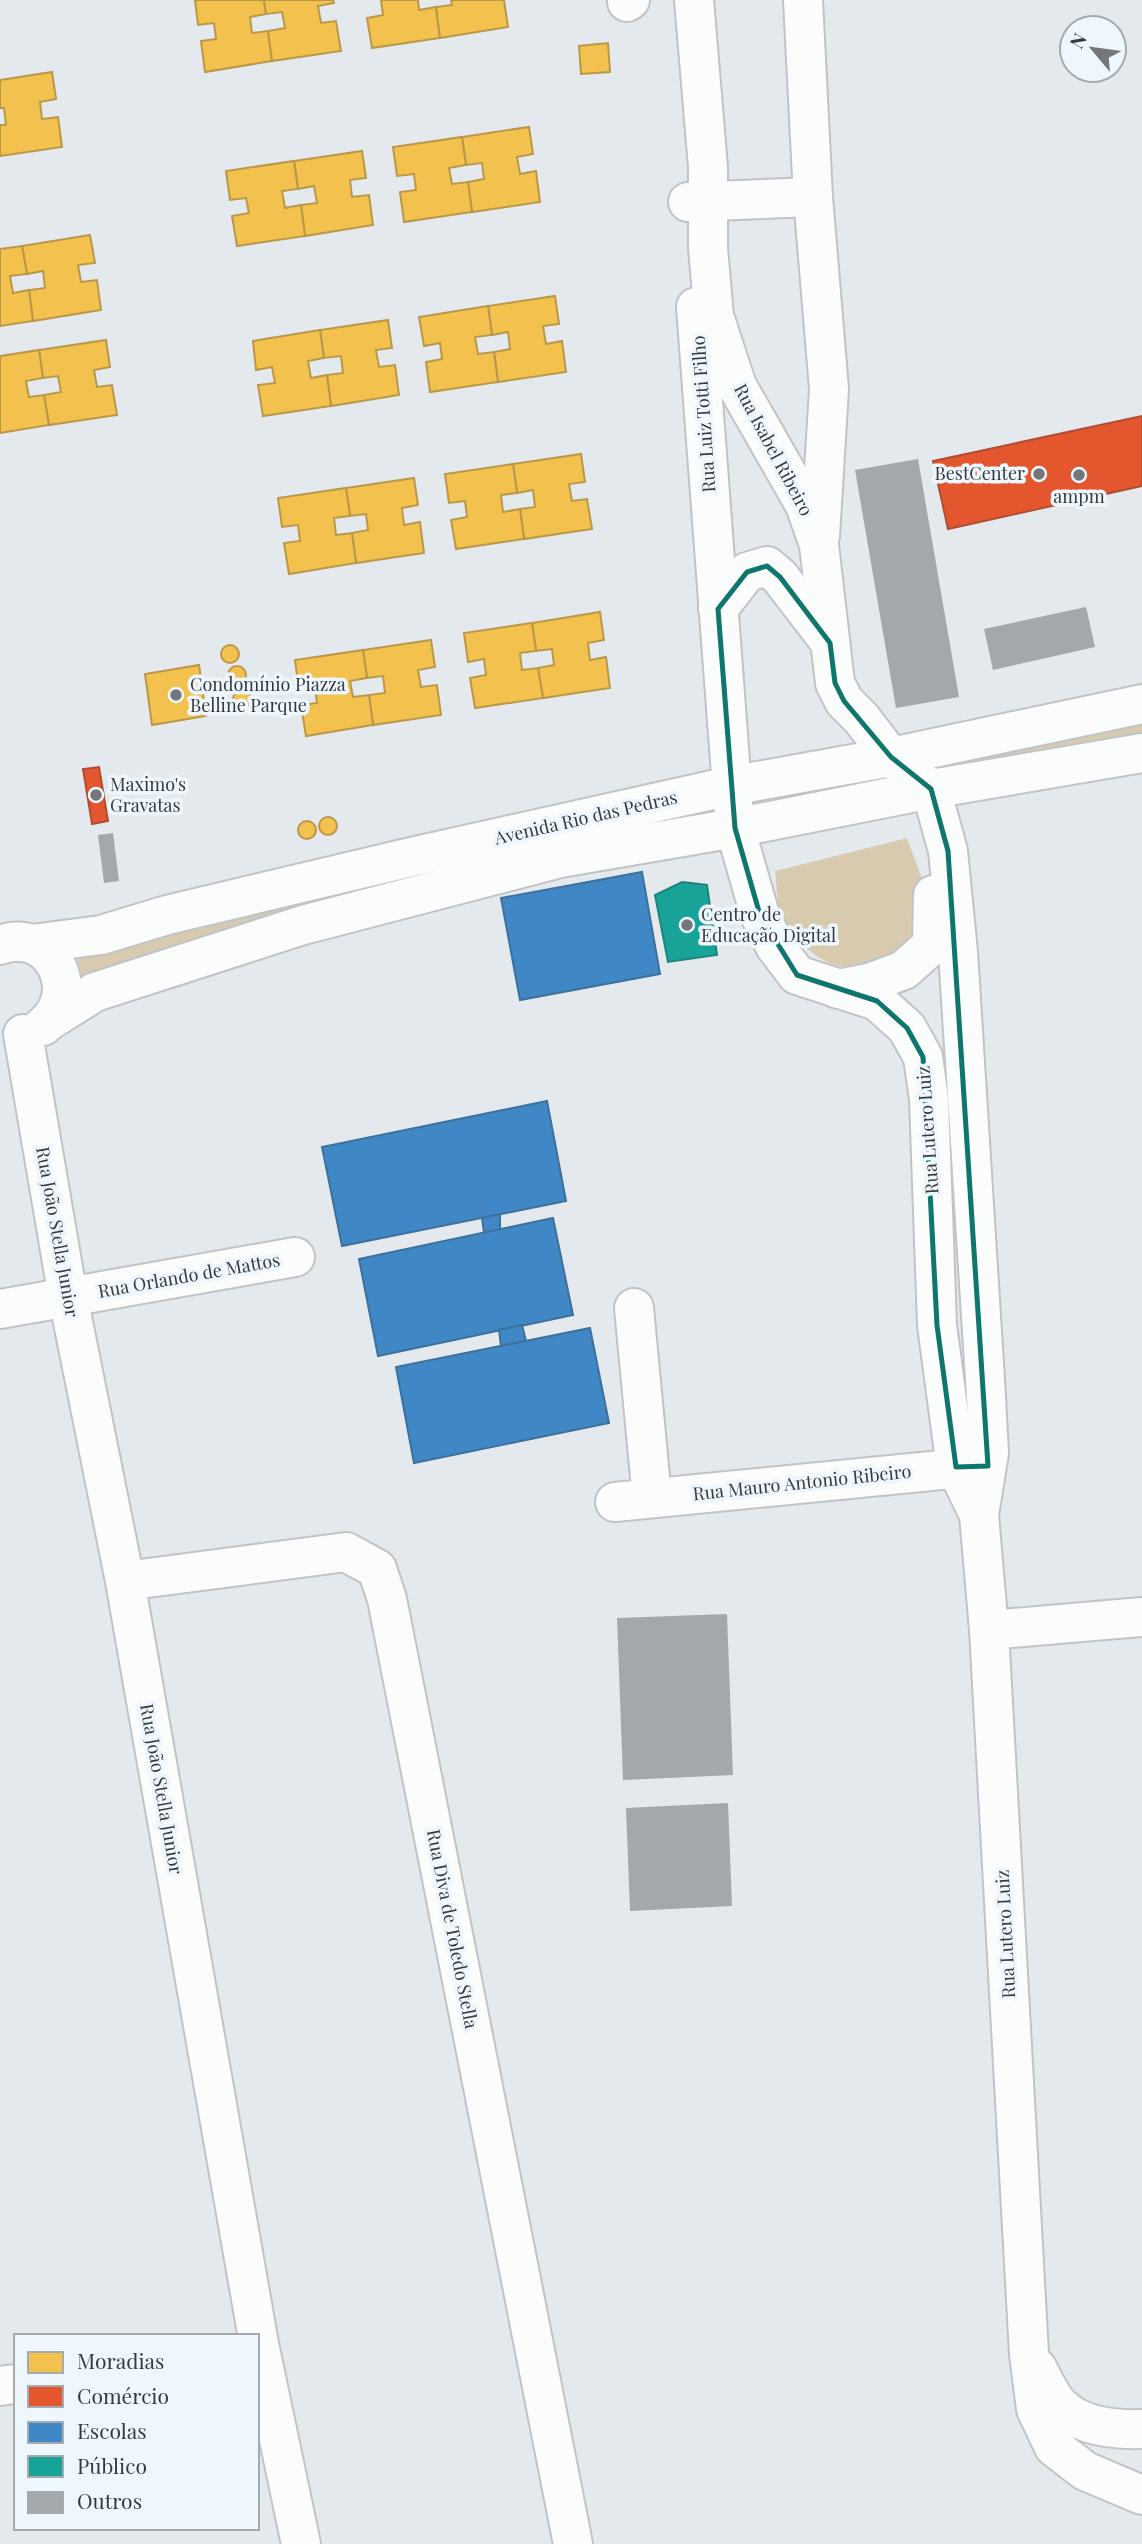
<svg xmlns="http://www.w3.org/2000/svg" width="1142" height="2544" viewBox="0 0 1142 2544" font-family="'Playfair Display',serif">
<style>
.green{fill:#d8caae}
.homes{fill:#f2c14e;stroke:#ba9849;stroke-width:2}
.shops{fill:#e4572e;stroke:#b04e32;stroke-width:2}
.schools{fill:#3f88c5;stroke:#3c719c;stroke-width:2}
.public{fill:#17a398;stroke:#20847c;stroke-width:2}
.building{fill:#a4a8ab}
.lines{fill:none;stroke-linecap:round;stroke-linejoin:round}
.minor-casing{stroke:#c0c4c8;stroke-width:42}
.minor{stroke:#fbfcfc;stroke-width:38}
.marked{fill:none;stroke:#0f766e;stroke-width:5;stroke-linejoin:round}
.poi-dot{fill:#73777a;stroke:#eef7fe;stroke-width:2.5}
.labels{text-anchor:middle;stroke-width:7;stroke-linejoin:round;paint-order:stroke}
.street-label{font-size:18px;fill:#363a3c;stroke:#eef7fe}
.poi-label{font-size:18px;fill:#363a3c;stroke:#eef7fe;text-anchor:start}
</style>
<rect width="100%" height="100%" fill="#e4e9ee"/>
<!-- green -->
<g class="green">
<polygon points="1142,722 1142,733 967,767 965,757"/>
<polygon points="868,778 870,789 756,807 755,796"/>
<path d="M907,838C911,851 927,887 927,899C926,940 883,970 845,967C820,965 789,936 781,914C776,901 777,884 775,871Z"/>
<polygon points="290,905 293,915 83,982 76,954"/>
</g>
<!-- homes -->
<g class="homes">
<polygon points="195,0 264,0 266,14 250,17 252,33 268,31 272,61 205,72 201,41 216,39 214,23 198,25"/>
<polygon points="264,0 333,0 334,3 318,6 321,23 336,21 341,51 272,61 268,31 285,28 282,12 266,14"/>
<polygon points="381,0 418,0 419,10 436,7 440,38 372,48 367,18 383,15"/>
<polygon points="451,0 504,0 508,27 440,38 436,7 452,5"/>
<polygon points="608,43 610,72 581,74 579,46"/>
<polygon points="52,72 56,99 40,102 42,119 58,117 62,147 0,156 0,125 6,125 4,108 0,108 0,80"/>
<polygon points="529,127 533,154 517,157 520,174 536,171 540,202 472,212 468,182 484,179 482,163 466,165 462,137"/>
<polygon points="462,137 466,165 449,168 452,184 468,182 472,212 404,222 400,192 416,190 414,174 397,176 393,147"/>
<polygon points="362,151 366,178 350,180 352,197 369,195 373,225 305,236 301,205 317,203 314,186 298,189 294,161"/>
<polygon points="294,161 298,189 282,191 285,208 301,205 305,236 237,246 232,216 249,213 246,198 230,200 226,171"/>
<polygon points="90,235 95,263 78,265 81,282 97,280 101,310 33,321 29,290 45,288 43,271 27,274 22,246"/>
<polygon points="22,246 27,274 10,276 13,293 29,290 33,321 0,326 0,249"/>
<polygon points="555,296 559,324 543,326 546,344 562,341 566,372 498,382 494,352 510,349 508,332 492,335 488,306"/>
<polygon points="488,306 492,335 475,337 478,354 494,352 498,382 430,392 426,362 442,359 440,343 424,346 419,317"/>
<polygon points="388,320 392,348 376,350 379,367 395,365 399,395 331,406 327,375 343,373 341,356 324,358 320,330"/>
<polygon points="320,330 324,358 308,361 311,378 327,375 331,406 263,416 258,385 275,383 272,367 256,370 253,341"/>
<polygon points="106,340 110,367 94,370 97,387 112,385 117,415 49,425 44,395 61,392 58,376 43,378 39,350"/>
<polygon points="39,350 43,378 26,381 29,397 44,395 49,425 0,433 0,356"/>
<polygon points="581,454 585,482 569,484 572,501 587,499 592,529 524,539 520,509 535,507 533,490 517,493 513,464"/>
<polygon points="513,464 517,493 501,495 503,512 520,509 524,539 456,549 451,520 467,517 465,501 449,503 445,474"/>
<polygon points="414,478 418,505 402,508 404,525 420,522 424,553 356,563 352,533 368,530 366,514 350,516 346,488"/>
<polygon points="346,488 350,516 334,518 336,535 352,533 356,563 289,574 284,543 300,541 298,525 282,527 278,498"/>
<polygon points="600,612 604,640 588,643 590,660 606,657 610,688 543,698 538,668 554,665 552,649 536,651 532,623"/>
<polygon points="532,623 536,651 520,653 522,670 538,668 543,698 475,708 470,678 486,675 484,659 468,662 464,633"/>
<polygon points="431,640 435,667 418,670 421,687 437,685 441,715 373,725 369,695 385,693 383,676 367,678 363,650"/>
<circle cx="230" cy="654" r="9"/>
<polygon points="363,650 367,678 350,681 353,697 369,695 373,725 306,736 301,705 317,703 315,687 299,690 295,660"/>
<polygon points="199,665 206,716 152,725 145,674"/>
<circle cx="237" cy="675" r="9"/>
<circle cx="242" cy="699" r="9"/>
<circle cx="328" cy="826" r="9"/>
<circle cx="307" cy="830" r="9"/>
</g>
<!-- shops -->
<g class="shops">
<polygon points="1142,416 1142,486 948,529 933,461"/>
<polygon points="99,767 108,821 92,824 83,769"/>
</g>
<!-- schools -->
<g class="schools">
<polygon points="642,872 660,974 520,1000 501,898"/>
<polygon points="547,1101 566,1201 342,1246 322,1147"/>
<polygon points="500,1214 500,1230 484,1233 482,1218"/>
<polygon points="553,1218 573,1315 378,1356 359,1259"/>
<polygon points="522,1325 526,1341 501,1346 499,1330"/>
<polygon points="590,1328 609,1423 414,1463 396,1367"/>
</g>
<!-- public -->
<polygon class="public" points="682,882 707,885 717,955 668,962 655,895"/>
<!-- building -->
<g class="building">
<polygon points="918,459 959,697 896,708 855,470"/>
<polygon points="1086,607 1095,647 993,670 984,629"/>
<polygon points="113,833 119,881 104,883 98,835"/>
<polygon points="727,1614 733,1775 623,1780 617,1618"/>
<polygon points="728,1803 732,1906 630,1911 626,1808"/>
</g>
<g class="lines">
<!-- minor casing -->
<g class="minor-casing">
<g id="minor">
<polyline points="694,0 708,167 708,248 714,316 737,386 805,505 819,545 835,683 844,701 861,718 891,757 931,789 948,851 958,952 985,1379 989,1453 979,1515 989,1630 1029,2354 1036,2409 1054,2447 1085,2471 1142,2495"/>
<polyline points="803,0 813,197 829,389 820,536"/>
<polyline points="627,2 630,0"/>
<polyline points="688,202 813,197"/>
<polyline points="696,307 735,828 760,915 775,946 797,975 877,1001 907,1028 923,1057 929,1099 937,1325 956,1467 979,1515"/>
<polyline points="718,609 747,572 767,566 780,577 829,641"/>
<polyline points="32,944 101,935 167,915 407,858 730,786 891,757 1142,704"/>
<path d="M0,945C51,926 85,993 43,1026"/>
<polyline points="838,989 869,983 904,970 932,945 933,895"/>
<polyline points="50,1020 95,992 303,925 560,858 735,828 931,789 1142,753"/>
<polyline points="23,1034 68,1297 125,1581 259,2344 301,2544"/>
<polyline points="634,1308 652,1498"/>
<polyline points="0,1309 295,1257"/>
<polyline points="615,1502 982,1466"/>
<polyline points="125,1581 346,1552 377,1569 387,1599 573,2544"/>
<polyline points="989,1630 1142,1617"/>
<path d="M1037,2368C1044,2380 1050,2396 1060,2406C1081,2427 1114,2430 1142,2429"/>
<polyline points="0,2386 16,2384"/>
</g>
</g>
<!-- minor -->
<use href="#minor" class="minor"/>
</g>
<!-- marked area -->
<path class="marked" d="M767,566L780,577L830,643L835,683L844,701L891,757L931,789L948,851L988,1466L956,1467L937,1325L923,1057L907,1028L877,1001L797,975L760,915L735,828L718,609L747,572Z"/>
<!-- markers -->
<g class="poi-dot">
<circle cx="1039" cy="474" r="7"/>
<circle cx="1079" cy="475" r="7"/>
<circle cx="176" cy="695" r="7"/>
<circle cx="96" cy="795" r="7"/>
<circle cx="687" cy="925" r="7"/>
</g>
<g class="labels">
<!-- street labels -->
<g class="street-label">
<text transform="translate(704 414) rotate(-94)" y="6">Rua Luiz Totti Filho</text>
<text transform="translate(773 450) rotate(62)" y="6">Rua Isabel Ribeiro</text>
<text transform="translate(586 818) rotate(-13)" y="6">Avenida Rio das Pedras</text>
<text transform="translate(928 1130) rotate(-94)" y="6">Rua Lutero Luiz</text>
<text transform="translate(57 1232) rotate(80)" y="6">Rua João Stella Junior</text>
<text transform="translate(189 1276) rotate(-10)" y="6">Rua Orlando de Mattos</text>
<text transform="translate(802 1483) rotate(-6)" y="6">Rua Mauro Antonio Ribeiro</text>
<text transform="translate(161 1789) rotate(80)" y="6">Rua João Stella Junior</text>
<text transform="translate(452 1929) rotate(79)" y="6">Rua Diva de Toledo Stella</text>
<text transform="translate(1006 1934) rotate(-93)" y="6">Rua Lutero Luiz</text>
</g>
<!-- poi labels -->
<g class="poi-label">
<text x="1025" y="480" text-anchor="end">BestCenter</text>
<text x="1079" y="503" text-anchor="middle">ampm</text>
<text x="190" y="691">Condomínio Piazza<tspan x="190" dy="21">Belline Parque</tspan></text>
<text x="110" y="791">Maximo's<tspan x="110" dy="21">Gravatas</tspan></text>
<text x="701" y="921">Centro de<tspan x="701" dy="21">Educação Digital</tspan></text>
</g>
</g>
<!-- legend -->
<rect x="14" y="2334" width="245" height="196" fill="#eef7fe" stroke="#a4abb0" stroke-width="2"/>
<rect x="28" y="2352" width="35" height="21" fill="#f2c14e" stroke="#a4abb0" stroke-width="2"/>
<text x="77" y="2369" font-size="21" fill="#363a3c">Moradias</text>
<rect x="28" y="2386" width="35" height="21" fill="#e4572e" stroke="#a4abb0" stroke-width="2"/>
<text x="77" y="2404" font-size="21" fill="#363a3c">Comércio</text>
<rect x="28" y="2422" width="35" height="21" fill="#3f88c5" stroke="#a4abb0" stroke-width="2"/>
<text x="77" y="2439" font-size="21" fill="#363a3c">Escolas</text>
<rect x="28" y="2456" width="35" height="21" fill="#17a398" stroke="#a4abb0" stroke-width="2"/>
<text x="77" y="2474" font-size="21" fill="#363a3c">Público</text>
<rect x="28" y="2492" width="35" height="21" fill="#a4a8ab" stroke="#a4abb0" stroke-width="2"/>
<text x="77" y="2509" font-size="21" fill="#363a3c">Outros</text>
<!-- north arrow -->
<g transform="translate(1093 49) rotate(299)"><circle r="33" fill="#eef7fe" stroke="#a4abb0" stroke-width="2"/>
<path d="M0-5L12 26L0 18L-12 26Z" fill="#73777a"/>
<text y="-10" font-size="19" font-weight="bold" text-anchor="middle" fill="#363a3c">N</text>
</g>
</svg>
